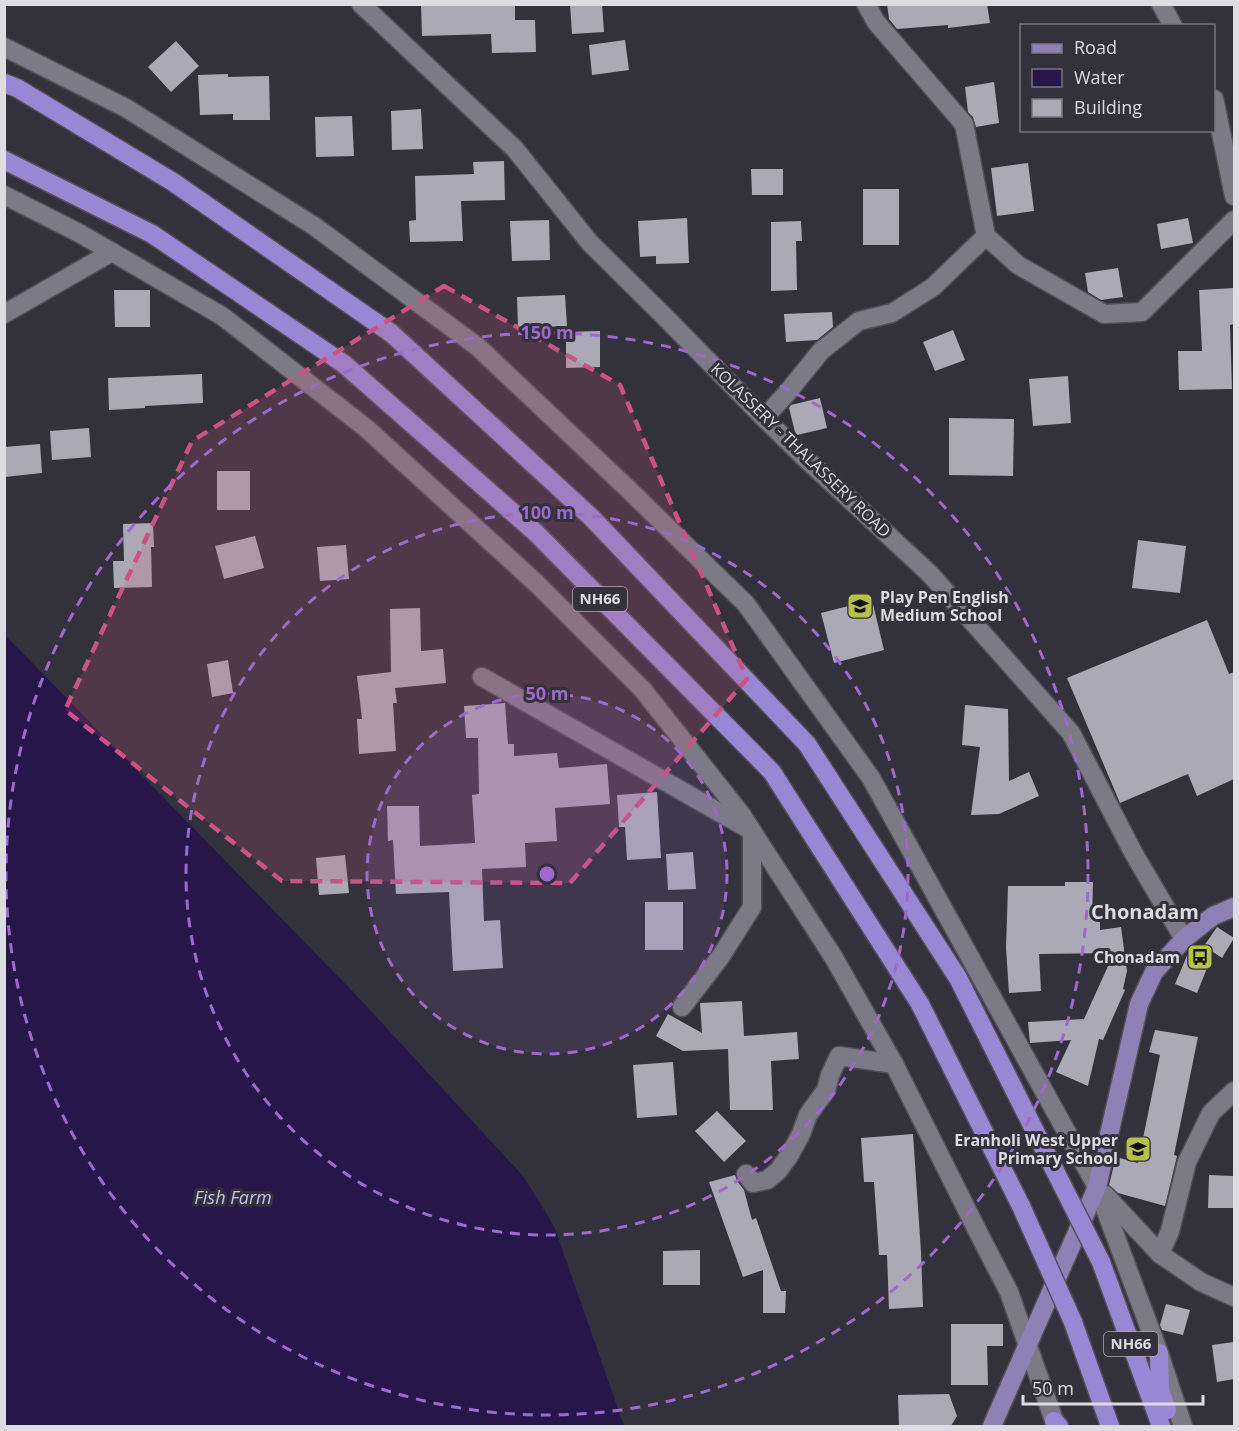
<svg xmlns="http://www.w3.org/2000/svg" width="1239" height="1431" viewBox="0 0 1239 1431" font-family="'Open Sans',sans-serif">
<style>
.water{fill:#261649}
.building{fill:#aba9b6}
.lines{fill:none;stroke-linecap:round;stroke-linejoin:round}
.street-casing{stroke:#515058;stroke-width:21}
.secondary-casing{stroke:#515058;stroke-width:21}
.primary-casing{stroke:#515058;stroke-width:21}
.highway-casing{stroke:#515058;stroke-width:21}
.street{stroke:#7c7a86;stroke-width:18}
.secondary{stroke:#7c7a86;stroke-width:18}
.primary{stroke:#8d82b5;stroke-width:18}
.highway{stroke:#9887d5;stroke-width:18}
.highway-bridge-casing{stroke:#515058;stroke-width:21;stroke-linecap:butt}
.highway-bridge{stroke:#9887d5;stroke-width:18}
.marked{fill:#ca5384;fill-opacity:0.2;stroke:#ca5384;stroke-width:4.5;stroke-dasharray:12 8;stroke-linejoin:round}
.ring{fill:none;stroke:#9d6acb;stroke-width:3;stroke-dasharray:10 8}
.labels{text-anchor:middle;stroke-width:6;stroke-linejoin:round;paint-order:stroke}
.shield{fill:#33313b;stroke:#aaa9b0;stroke-width:1.5}
.shield-label{font-size:15px;font-weight:bold;fill:#dddce2}
.street-label{font-size:16px;fill:#dddce2;stroke:#33313b}
.poi-label{font-size:16px;font-weight:bold;fill:#dddce2;stroke:#33313b;text-anchor:end}
.water-label{font-size:18px;font-style:italic;fill:#c8bef2;stroke:#33313b}
.quarter-label{font-size:20px;font-weight:bold;fill:#dddce2;stroke:#33313b}
.centre{fill:#9d6acb;stroke:#33313b;stroke-width:3}
.ring-label{font-size:18px;text-anchor:middle;font-weight:bold;fill:#9d6acb;stroke:#33313b;stroke-width:6;stroke-linejoin:round;paint-order:stroke}
</style>
<rect width="100%" height="100%" fill="#33313b"/>
<!-- water -->
<polygon class="water" points="4,634 357,996 523,1176 554,1226 624,1426 5,1426"/>
<!-- building -->
<g class="building">
<polygon points="421,4 515,4 515,20 535,20 536,52 492,53 491,34 422,36"/>
<polygon points="570,4 602,4 604,32 572,34"/>
<polygon points="887,4 987,4 990,23 948,28 948,25 897,29 889,19"/>
<polygon points="625,40 629,70 592,75 589,45"/>
<polygon points="176,41 199,66 171,92 148,67"/>
<polygon points="228,74 228,77 269,76 270,120 233,120 233,114 200,115 198,75"/>
<polygon points="994,82 999,123 976,127 973,117 968,112 965,87"/>
<polygon points="421,109 423,149 392,150 391,111"/>
<polygon points="352,116 354,156 316,157 315,117"/>
<polygon points="504,161 505,200 461,201 463,241 410,242 409,221 416,220 415,176 474,174 473,162"/>
<polygon points="1028,163 1034,211 997,216 991,168"/>
<polygon points="751,169 783,169 783,195 752,195"/>
<rect x="863" y="189" width="36" height="56"/>
<polygon points="687,218 689,263 656,264 656,256 640,257 638,221"/>
<polygon points="1188,218 1193,243 1161,249 1157,224"/>
<polygon points="549,220 550,260 512,261 510,221"/>
<polygon points="801,221 802,241 796,241 797,290 771,291 771,222"/>
<polygon points="1118,268 1123,297 1101,300 1088,292 1085,273"/>
<polygon points="1234,288 1234,324 1230,325 1232,389 1179,390 1178,351 1202,351 1199,290"/>
<polygon points="114,290 150,290 150,327 115,327"/>
<polygon points="565,295 567,326 518,328 517,297"/>
<polygon points="832,312 833,327 817,340 786,342 784,314"/>
<polygon points="953,330 965,360 935,371 923,342"/>
<polygon points="600,331 600,367 566,368 566,332"/>
<polygon points="202,374 203,403 145,406 145,408 109,410 108,378"/>
<polygon points="1068,376 1071,423 1033,426 1029,379"/>
<polygon points="820,398 827,428 797,435 795,432 789,408 791,405"/>
<polygon points="949,418 1014,419 1013,476 949,475"/>
<polygon points="89,428 91,457 52,460 50,431"/>
<polygon points="40,444 42,473 4,477 4,447"/>
<rect x="217" y="471" width="33" height="39"/>
<polygon points="153,523 154,547 151,547 152,587 114,588 113,561 124,561 123,524"/>
<polygon points="255,536 264,568 224,579 215,546"/>
<polygon points="1138,540 1186,546 1180,593 1132,588"/>
<polygon points="346,545 349,579 320,581 317,547"/>
<polygon points="872,600 884,650 834,663 821,613"/>
<polygon points="420,608 421,651 443,649 446,683 395,688 397,703 393,703 396,751 359,754 357,719 362,719 357,676 391,672 390,609"/>
<polygon points="1207,620 1229,674 1234,672 1234,779 1197,796 1188,774 1120,803 1067,678"/>
<polygon points="228,660 233,693 212,697 207,664"/>
<polygon points="505,703 508,744 514,744 514,756 557,753 559,768 607,764 610,804 555,808 557,841 525,843 526,867 482,869 484,921 500,920 503,968 453,971 449,892 396,894 393,840 388,841 387,806 419,806 420,846 475,843 472,795 479,794 478,738 466,738 464,706"/>
<polygon points="965,705 1008,709 1009,781 1029,772 1039,796 999,814 971,815 980,747 962,745"/>
<polygon points="657,792 661,858 627,860 625,827 619,827 617,795"/>
<polygon points="693,852 696,889 668,890 666,854"/>
<polygon points="345,855 349,893 319,895 316,858"/>
<polygon points="1065,882 1093,882 1092,919 1100,920 1100,930 1121,927 1127,971 1123,989 1125,990 1103,1040 1099,1039 1088,1086 1056,1072 1071,1040 1030,1043 1028,1022 1084,1019 1114,953 1039,954 1041,991 1009,993 1006,948 1008,886 1065,886"/>
<rect x="645" y="902" width="38" height="48"/>
<polygon points="1217,927 1234,938 1222,958 1204,946"/>
<polygon points="1192,947 1212,956 1197,993 1175,984 1189,951"/>
<polygon points="742,1001 744,1036 797,1032 799,1059 771,1061 773,1110 730,1110 728,1049 683,1051 656,1036 668,1014 702,1033 700,1003"/>
<polygon points="1155,1030 1198,1037 1174,1155 1177,1156 1165,1206 1118,1193 1109,1185 1116,1157 1138,1163 1160,1055 1149,1052"/>
<polygon points="673,1062 677,1115 637,1118 633,1065"/>
<polygon points="717,1111 746,1141 724,1162 695,1131"/>
<polygon points="913,1134 921,1252 923,1307 889,1309 887,1255 879,1255 874,1182 864,1182 861,1138"/>
<polygon points="735,1175 737,1181 744,1190 752,1220 756,1218 781,1291 786,1291 785,1313 763,1313 763,1270 743,1277 709,1182"/>
<polygon points="1209,1175 1234,1176 1234,1208 1208,1208"/>
<polygon points="700,1250 700,1285 663,1285 663,1251"/>
<polygon points="1166,1304 1190,1310 1183,1335 1162,1330 1160,1325"/>
<polygon points="951,1324 1003,1324 1003,1346 987,1346 988,1385 951,1385"/>
<polygon points="1234,1342 1234,1379 1217,1382 1212,1345"/>
<polygon points="949,1394 957,1416 951,1426 899,1426 898,1395"/>
</g>
<g class="lines">
<!-- street casing -->
<g class="street-casing">
<g id="street">
<polyline points="866,4 876,22 964,124 986,236 1018,265 1104,314 1142,312 1234,220"/>
<polyline points="1161,4 1173,26"/>
<polyline points="1214,99 1215,103 1234,196"/>
<polyline points="4,314 112,252"/>
<polyline points="764,418 787,393 821,351 859,321 892,313 933,287 986,236"/>
<polyline points="482,677 752,831 752,907 721,956 682,1007"/>
<polyline points="746,1174 753,1183 767,1180 778,1171 789,1156 801,1134 808,1115 826,1090 830,1075 839,1056 894,1064"/>
<polyline points="1160,1254 1170,1231 1187,1162 1211,1113 1234,1091"/>
</g>
</g>
<!-- secondary casing -->
<g class="secondary-casing">
<g id="secondary">
<polyline points="361,4 515,149 590,243 665,317 764,418 805,458 930,574 1071,733 1134,854 1184,939"/>
<polyline points="4,47 126,108 314,226 478,347 627,488 746,604 871,778 1097,1187 1159,1353 1183,1426"/>
<polyline points="4,195 79,233 222,316 366,428 536,583 643,690 741,814 834,958 894,1064 980,1236 1009,1292 1056,1426"/>
<polyline points="1105,1195 1160,1254 1201,1282 1234,1297"/>
</g>
</g>
<!-- primary casing -->
<g class="primary-casing">
<polyline id="primary" points="992,1426 1097,1187 1139,1004 1154,972 1184,939 1213,916 1234,907"/>
</g>
<!-- highway casing -->
<g class="highway-casing">
<g id="highway">
<polyline points="4,83 17,88 173,182 391,333 592,518 807,744 958,978 1050,1161"/>
<polyline points="4,160 152,234 344,364 535,532 772,772 920,1004 1021,1206"/>
<polyline points="1101,1262 1161,1426"/>
<polyline points="1073,1322 1110,1426"/>
<polyline points="1159,1353 1160,1390 1167,1410"/>
<polyline points="1054,1421 1059,1426"/>
</g>
</g>
<!-- street -->
<use href="#street" class="street"/>
<!-- secondary -->
<use href="#secondary" class="secondary"/>
<!-- primary -->
<use href="#primary" class="primary"/>
<!-- highway -->
<use href="#highway" class="highway"/>
<!-- highway-bridge casing -->
<g class="highway-bridge-casing">
<g id="highway-bridge">
<polyline points="1050,1161 1101,1262"/>
<polyline points="1021,1206 1073,1322"/>
</g>
</g>
<!-- highway-bridge -->
<use href="#highway-bridge" class="highway-bridge"/>
</g>
<!-- marked area -->
<path class="marked" d="M444,286L620,385L747,679L570,883L282,881L65,710L192,441Z"/>
<!-- distance rings -->
<circle cx="547" cy="874" r="180" fill="#9d6acb" fill-opacity=".12"/>
<g class="ring">
<circle cx="547" cy="874" r="180"/>
<circle cx="547" cy="874" r="361"/>
<circle cx="547" cy="874" r="541"/>
</g>
<!-- icons -->
<defs>
<g id="school-square" transform="scale(1.35)"><rect x="-9" y="-9" width="18" height="18" rx="4" fill="#b8c147" stroke="#33313b"/><path d="M0-5L7-2L0 1L-7-2ZM-4 1L0 2.5L4 1V4Q0 6-4 4Z" fill="#111"/></g>
<g id="bus-square" transform="scale(1.35)"><rect x="-9" y="-9" width="18" height="18" rx="4" fill="#b8c147" stroke="#33313b"/><path d="M-5-6H5V4H4V6H2V4H-2V6H-4V4H-5ZM-3.5-4V0h7V-4ZM-3.5 1.2v1.5H-2V1.2ZM2 1.2v1.5H3.5V1.2Z" fill="#111"/></g>
</defs>
<g fill-rule="evenodd">
<use href="#school-square" x="860" y="606"/>
<use href="#bus-square" x="1200" y="957"/>
<use href="#school-square" x="1138" y="1149"/>
</g>
<g class="labels">
<!-- shield labels -->
<g class="shield">
<rect x="573" y="587" width="54" height="24" rx="4.5"/>
<rect x="1104" y="1332" width="54" height="24" rx="4.5"/>
</g>
<g class="shield-label">
<text x="600" y="604">NH66</text>
<text x="1131" y="1349">NH66</text>
</g>
<!-- street labels -->
<g class="street-label">
<text transform="translate(801 450) rotate(44)" y="6">KOLASSERY - THALASSERY ROAD</text>
</g>
<!-- poi labels -->
<g class="poi-label">
<text x="880" y="603" text-anchor="start">Play Pen English<tspan x="880" dy="18">Medium School</tspan></text>
<text x="1180" y="963">Chonadam</text>
<text x="1118" y="1146">Eranholi West Upper<tspan x="1118" dy="18">Primary School</tspan></text>
</g>
<!-- water labels -->
<g class="water-label">
<text x="233" y="1204">Fish Farm</text>
</g>
<!-- quarter labels -->
<g class="quarter-label">
<text x="1145" y="919">Chonadam</text>
</g>
</g>
<circle cx="547" cy="874" r="9" class="centre"/>
<g class="ring-label">
<text x="547" y="339">150 m</text>
<text x="547" y="519">100 m</text>
<text x="547" y="700">50 m</text>
</g>
<!-- border -->
<rect width="1239" height="1431" fill="none" stroke="#dddce2" stroke-width="12"/>
<!-- legend -->
<rect x="1020" y="24" width="195" height="108" fill="#33313b" stroke="#77757e" stroke-width="1.5"/>
<rect x="1032" y="44" width="30" height="9" fill="#8d82b5" stroke="#77757e" stroke-width="1.5"/>
<text x="1074" y="54" font-size="18" fill="#dddce2">Road</text>
<rect x="1032" y="69" width="30" height="18" fill="#261649" stroke="#77757e" stroke-width="1.5"/>
<text x="1074" y="84" font-size="18" fill="#dddce2">Water</text>
<rect x="1032" y="99" width="30" height="18" fill="#aba9b6" stroke="#77757e" stroke-width="1.5"/>
<text x="1074" y="114" font-size="18" fill="#dddce2">Building</text>
<!-- scale -->
<path d="M1023 1395v9h180v-9" fill="none" stroke="#dddce2" stroke-width="3"/>
<text x="1032" y="1395" font-size="18" fill="#dddce2" stroke="#33313b" stroke-width="4.5" paint-order="stroke">50 m</text>
</svg>
